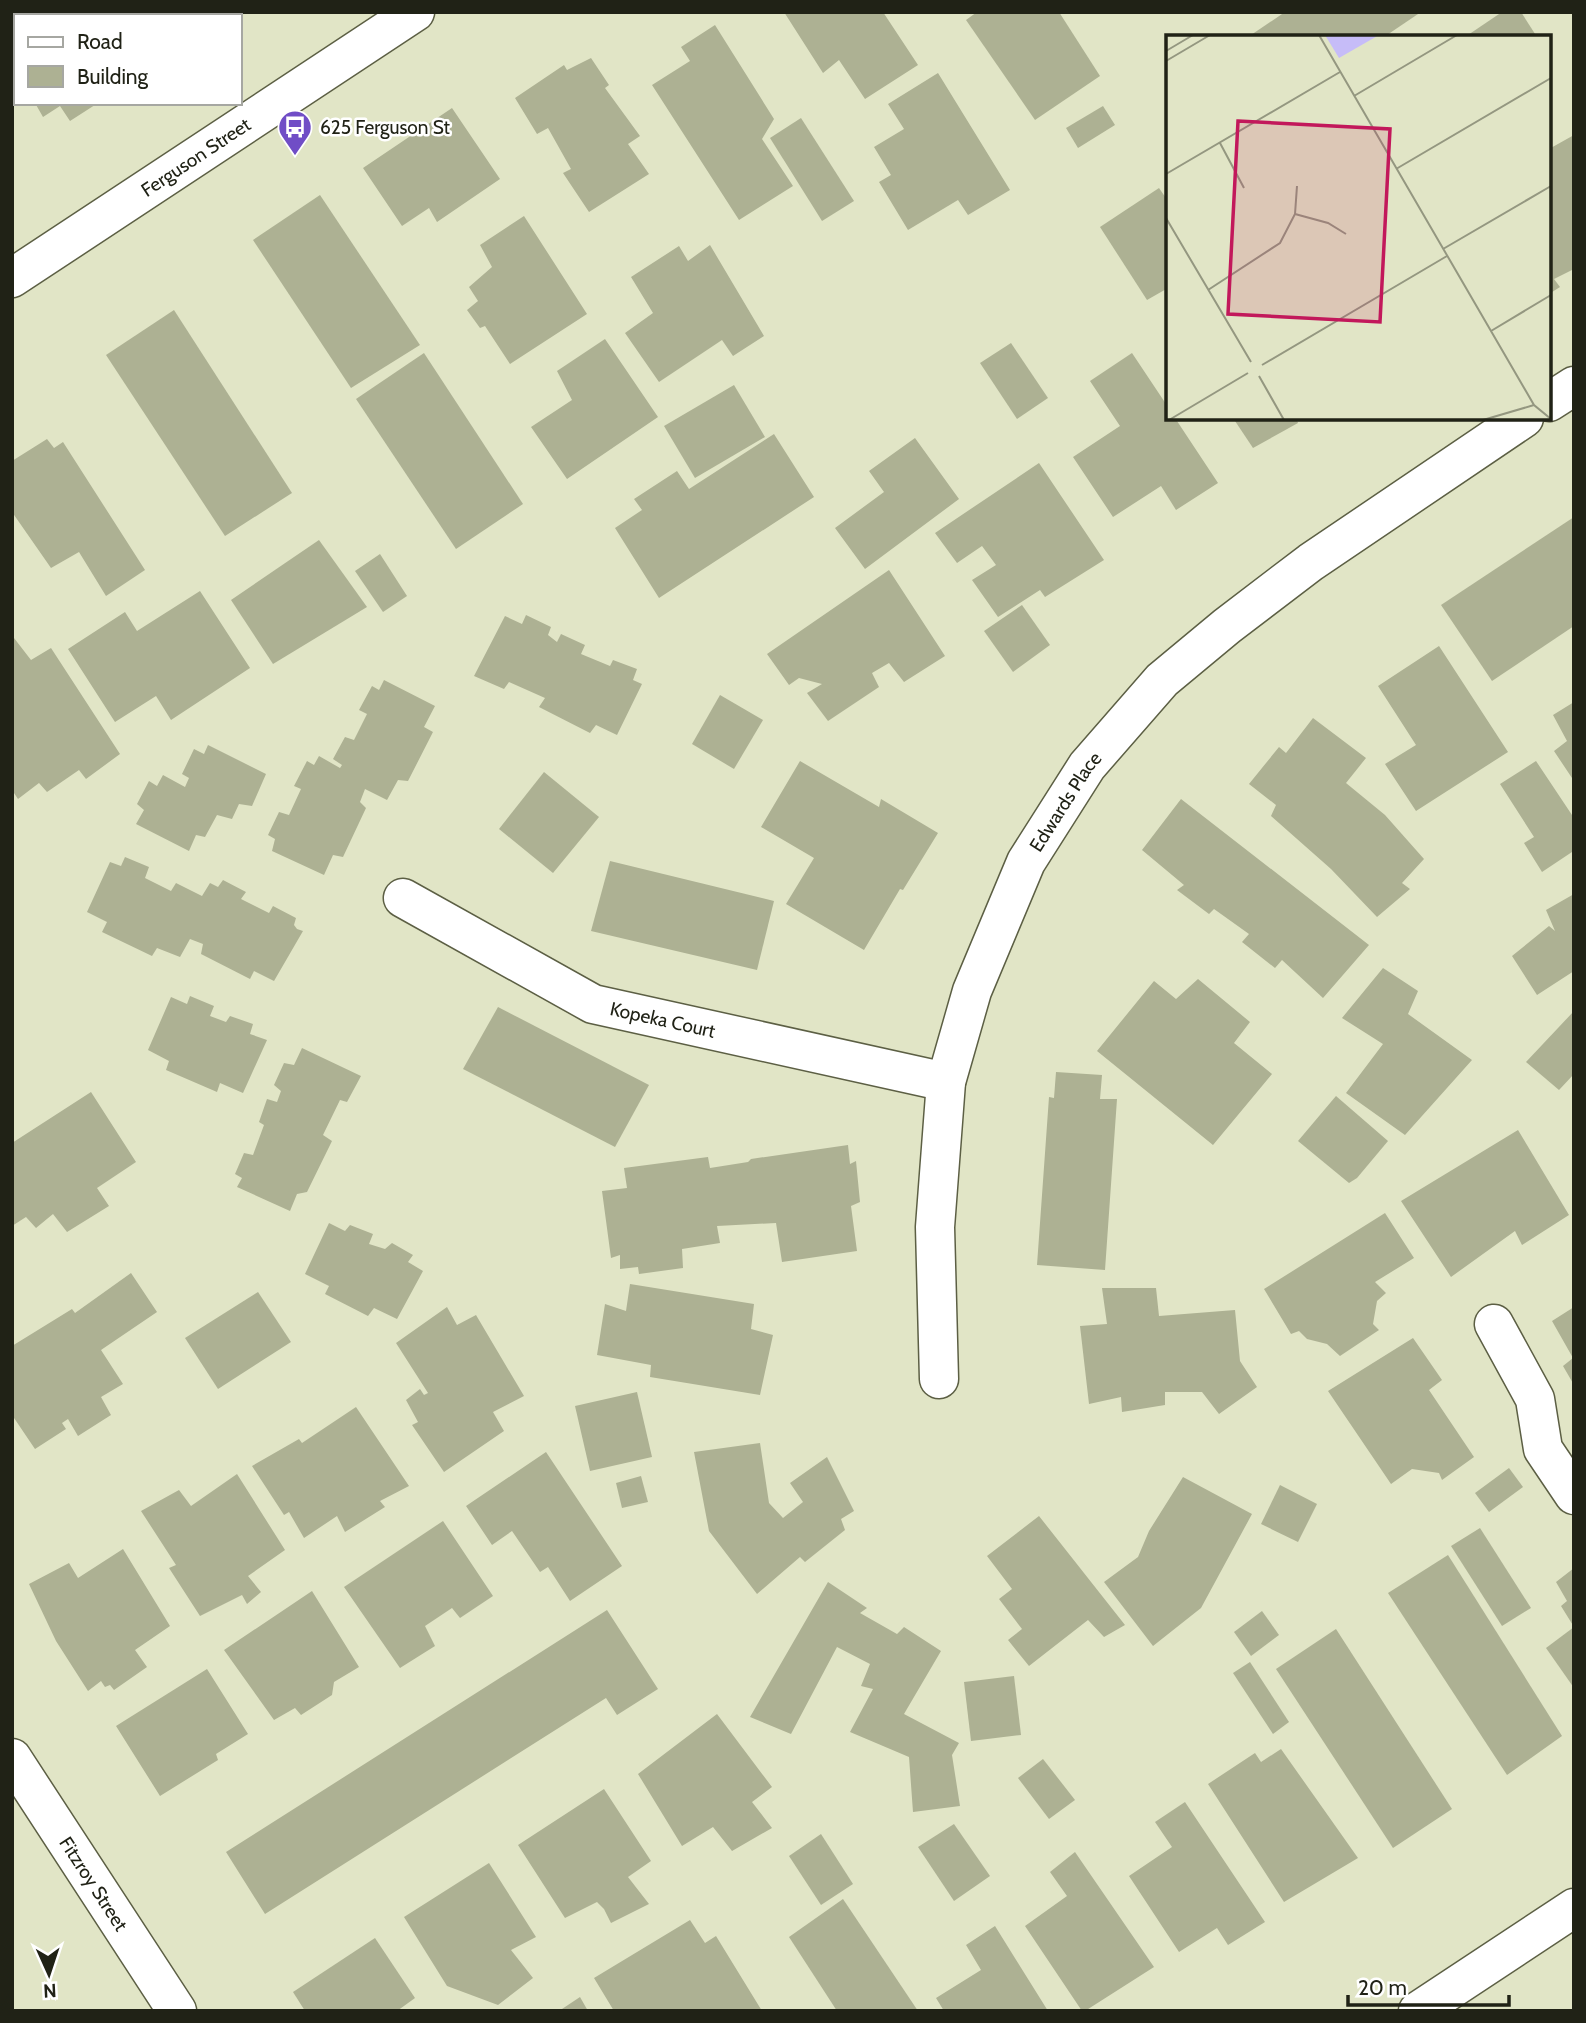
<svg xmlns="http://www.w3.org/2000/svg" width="1586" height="2023" viewBox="0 0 1586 2023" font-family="Cabin,sans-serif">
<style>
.building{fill:#adb193}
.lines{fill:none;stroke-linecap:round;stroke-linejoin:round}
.minor-casing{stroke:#5c5f44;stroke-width:41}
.minor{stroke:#fff;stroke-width:38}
.labels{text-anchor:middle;stroke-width:5;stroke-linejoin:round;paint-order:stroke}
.poi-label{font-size:19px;fill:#202216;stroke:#fff;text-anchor:start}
.street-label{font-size:19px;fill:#202216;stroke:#fff}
.inset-road{fill:none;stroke:#949780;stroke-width:2}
.view{fill:#c2185b;fill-opacity:0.15;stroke:#c2185b;stroke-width:3.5}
.inset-edge{fill:none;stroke:#202216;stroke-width:3.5}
</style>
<rect width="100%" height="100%" fill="#e1e5c6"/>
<!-- building -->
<g class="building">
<polygon points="35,12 89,12 92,16 29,16"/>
<polygon points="784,12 883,12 918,65 865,99 839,60 823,73"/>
<polygon points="977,12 1059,12 1100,76 1035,120 966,20"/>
<polygon points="1285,12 1421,12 1384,37 1248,37"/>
<polygon points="1502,12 1521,12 1537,37 1465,37"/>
<polygon points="715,25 774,119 762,139 793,186 739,220 652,85 690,61 681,47"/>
<polygon points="16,32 16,74 12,69 12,34"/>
<polygon points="591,58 609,85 605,88 640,136 628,144 649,174 589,212 563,173 571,169 548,128 537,134 515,98 564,65 567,70"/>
<polygon points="938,73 1010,190 968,215 958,200 908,230 879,182 891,175 874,147 904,129 888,104"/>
<polygon points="35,103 98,103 70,121 60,106 43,117"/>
<polygon points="1103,106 1115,125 1078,148 1066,128"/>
<polygon points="452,108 500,179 437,222 429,208 402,226 363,168"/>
<polygon points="801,118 854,201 822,221 770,138"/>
<polygon points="1574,135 1574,263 1572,264 1574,269 1554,279 1560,287 1549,294 1549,149"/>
<polygon points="1159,188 1168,201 1168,288 1147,300 1100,227"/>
<polygon points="320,195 420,345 351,388 253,240"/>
<polygon points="524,216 587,314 510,364 485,326 480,328 467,310 478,301 469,287 492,267 480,245"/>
<polygon points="710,245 764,336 733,356 722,340 659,382 625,333 653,313 631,277 679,246 688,261"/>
<polygon points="174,310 292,493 225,536 106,355"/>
<polygon points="605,339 658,417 567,479 531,427 572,400 557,371"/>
<polygon points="1011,343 1048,398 1017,419 980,363"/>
<polygon points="424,353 523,504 456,549 356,399"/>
<polygon points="1132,353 1168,407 1168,418 1175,418 1218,483 1176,510 1161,486 1113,517 1073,457 1120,426 1090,381"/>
<polygon points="734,385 765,437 695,478 664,426"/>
<polygon points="1233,418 1296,418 1298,423 1253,448"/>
<polygon points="774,434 814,497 659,598 615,528 642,510 634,499 677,471 689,489"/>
<polygon points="915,438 959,499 865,569 835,528 884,492 869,471"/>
<polygon points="47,439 54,448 63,442 145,570 106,596 79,552 51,568 12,512 12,461"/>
<polygon points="1039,463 1104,560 1045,597 1040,590 998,617 972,580 996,565 982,546 957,563 935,533"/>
<polygon points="1574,517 1574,626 1492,681 1441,605"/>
<polygon points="319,540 367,607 273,664 231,600"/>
<polygon points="380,554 407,596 383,612 355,571"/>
<polygon points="889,570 945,656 904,682 889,663 872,673 879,687 828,721 807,693 822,684 799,678 789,685 767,654"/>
<polygon points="200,591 250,668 171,720 156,696 115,722 68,649 125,612 137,631"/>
<polygon points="1022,605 1050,645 1013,672 984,631"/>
<polygon points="526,615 551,627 548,635 557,642 561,634 585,645 581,654 610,666 613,660 637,669 633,680 642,684 617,735 596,725 590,733 539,707 545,698 509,682 504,689 474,676 505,616 522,624"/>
<polygon points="14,638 31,660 51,648 120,754 86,779 79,770 47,792 39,783 18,799 14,793 12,794 12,639"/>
<polygon points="1439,646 1508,752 1416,811 1385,764 1416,745 1378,686"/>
<polygon points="384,680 435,706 424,727 433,732 408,781 398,780 387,800 365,789 360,802 366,808 343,857 333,855 324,875 272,851 275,839 268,835 279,812 289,815 301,789 294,786 307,761 314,765 319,756 340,768 342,765 333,759 345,737 354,740 367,714 359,710 372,686 379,690"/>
<polygon points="720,695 763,720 734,769 692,744"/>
<polygon points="1574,702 1574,781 1554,751 1567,741 1553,715"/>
<polygon points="1313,718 1366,758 1346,783 1385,815 1424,859 1402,883 1410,889 1377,917 1331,869 1271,816 1276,805 1249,784 1279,747 1286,753"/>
<polygon points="208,745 266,774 252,806 239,804 232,819 217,815 205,837 196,835 189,851 136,824 144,810 137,804 149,781 157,786 163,775 185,787 189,778 182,774 194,749 204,754"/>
<polygon points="800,761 879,807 881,799 938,833 903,890 900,889 864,950 786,904 814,858 761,827"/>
<polygon points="1536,761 1574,818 1574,855 1572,852 1542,872 1524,843 1534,837 1500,784"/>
<polygon points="544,772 599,817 553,873 499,829"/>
<polygon points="1181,799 1369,945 1323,998 1282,960 1275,968 1242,942 1249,934 1214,909 1209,914 1177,890 1184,885 1142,850"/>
<polygon points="125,857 149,867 145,878 171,891 176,883 202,896 210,883 218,887 223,880 246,892 241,899 269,913 273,906 296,918 294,925 297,929 303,931 274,981 254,971 250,979 201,954 203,944 190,939 180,957 157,948 152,956 102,932 107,922 87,912 110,862 121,866"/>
<polygon points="610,861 774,901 757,970 591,931"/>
<polygon points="1574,894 1574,971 1537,995 1512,956 1549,926 1555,931 1546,910"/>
<polygon points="1383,968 1418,991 1408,1014 1472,1060 1405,1135 1346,1093 1383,1044 1342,1018"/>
<polygon points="1198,979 1250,1022 1234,1043 1272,1074 1213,1145 1097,1051 1154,981 1176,999"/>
<polygon points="190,996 214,1006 210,1016 226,1022 230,1016 253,1024 250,1034 267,1040 243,1093 220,1083 217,1092 166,1070 169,1061 148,1050 171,997 187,1004"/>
<polygon points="498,1007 649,1085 615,1147 463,1069"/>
<polygon points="1574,1011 1574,1074 1559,1090 1526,1062"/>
<polygon points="302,1048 361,1076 347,1102 340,1100 323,1135 332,1141 307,1192 297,1194 290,1211 237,1187 242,1178 235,1174 244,1153 253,1155 264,1125 259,1122 267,1099 277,1102 281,1091 274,1085 284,1063 294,1065"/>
<polygon points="1056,1072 1102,1075 1100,1099 1117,1099 1105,1270 1037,1265 1049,1097 1054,1098"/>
<polygon points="91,1092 136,1162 97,1188 109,1206 67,1232 53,1214 36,1228 26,1217 12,1226 12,1143"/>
<polygon points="1336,1096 1388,1141 1357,1178 1349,1183 1298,1141"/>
<polygon points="1518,1130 1569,1215 1522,1245 1515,1231 1451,1277 1401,1201"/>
<polygon points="848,1145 850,1164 856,1161 860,1202 851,1206 857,1251 782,1262 776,1223 717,1226 720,1243 682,1249 683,1268 639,1274 638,1267 620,1269 620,1255 611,1258 602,1191 627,1188 624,1168 708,1157 710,1168 748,1162 751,1159"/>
<polygon points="1385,1213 1414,1258 1375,1282 1386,1293 1377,1301 1373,1324 1379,1330 1340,1356 1327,1344 1307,1339 1299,1331 1291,1334 1264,1289"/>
<polygon points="329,1223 345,1231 350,1225 373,1234 369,1244 385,1249 392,1243 413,1255 408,1262 423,1271 397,1319 374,1308 368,1316 325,1294 329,1286 305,1274"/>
<polygon points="131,1273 157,1312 101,1350 123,1384 101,1397 111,1415 78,1436 68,1419 62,1423 66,1429 35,1449 12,1415 12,1346 72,1309 75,1313"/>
<polygon points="630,1284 754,1304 751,1329 773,1335 760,1395 650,1377 651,1365 597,1355 605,1304 626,1311"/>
<polygon points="1102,1288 1156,1288 1159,1316 1235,1310 1240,1361 1257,1387 1219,1414 1202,1392 1165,1392 1165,1405 1122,1412 1121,1397 1089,1404 1080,1326 1107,1324"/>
<polygon points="258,1292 291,1342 218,1389 185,1338"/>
<polygon points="447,1307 457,1325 476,1315 524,1396 493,1412 504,1431 444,1472 412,1425 418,1422 406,1400 420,1389 424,1395 428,1393 396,1343"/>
<polygon points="1574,1307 1574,1385 1563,1366 1573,1358 1552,1321"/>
<polygon points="1413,1338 1442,1380 1429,1390 1474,1457 1442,1480 1439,1473 1412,1469 1391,1484 1328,1391"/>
<polygon points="637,1392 652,1457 590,1471 575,1406"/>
<polygon points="356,1407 409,1486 380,1501 385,1507 345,1532 337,1516 304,1538 289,1512 284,1515 252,1466 299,1439 302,1443"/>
<polygon points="760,1443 769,1503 783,1518 803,1502 790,1483 827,1457 854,1511 841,1519 845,1530 805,1562 800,1557 757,1594 709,1531 694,1452"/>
<polygon points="546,1452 622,1566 570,1601 548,1567 540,1572 512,1531 492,1545 466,1506"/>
<polygon points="1509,1468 1523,1487 1489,1512 1475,1493"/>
<polygon points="237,1474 285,1550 248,1576 261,1592 247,1604 242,1595 200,1616 169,1568 176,1565 141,1511 179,1490 191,1506"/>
<polygon points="641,1476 648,1502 622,1508 616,1483"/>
<polygon points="1183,1477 1252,1514 1201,1608 1153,1646 1104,1582 1138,1557 1149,1531"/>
<polygon points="1280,1485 1317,1504 1298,1542 1261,1524"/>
<polygon points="1039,1516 1125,1625 1104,1637 1088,1620 1029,1666 1008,1640 1022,1629 999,1599 1012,1589 987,1556"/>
<polygon points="443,1521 493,1596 460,1618 452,1608 425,1626 435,1646 400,1668 344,1587"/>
<polygon points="1480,1528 1531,1608 1502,1626 1451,1546"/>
<polygon points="123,1549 170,1626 135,1650 147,1667 114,1690 110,1685 105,1687 101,1681 88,1691 56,1641 29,1584 69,1563 78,1578"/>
<polygon points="1448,1555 1562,1736 1507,1775 1388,1593"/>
<polygon points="1574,1568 1574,1627 1561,1606 1567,1601 1556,1582"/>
<polygon points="828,1582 867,1608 860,1613 897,1634 904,1627 941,1651 904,1714 959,1743 952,1755 960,1806 913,1812 909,1757 850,1732 873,1689 861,1686 870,1664 837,1647 791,1734 750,1717"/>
<polygon points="312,1591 359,1667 334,1682 332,1695 301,1715 295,1708 274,1720 224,1650"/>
<polygon points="607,1610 658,1689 617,1715 606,1698 265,1914 226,1852"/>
<polygon points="1262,1611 1279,1635 1251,1656 1234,1632"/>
<polygon points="1574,1627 1574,1688 1546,1648"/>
<polygon points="1336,1629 1452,1809 1393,1848 1276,1669"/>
<polygon points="1250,1662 1289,1722 1273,1734 1233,1673"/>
<polygon points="207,1669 248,1734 216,1754 218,1760 160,1796 116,1726"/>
<polygon points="1014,1676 1021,1735 971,1741 964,1682"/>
<polygon points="717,1714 772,1787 752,1802 772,1828 732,1851 713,1827 682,1846 638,1774"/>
<polygon points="1281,1749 1358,1858 1284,1902 1208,1784 1255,1753 1261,1762"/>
<polygon points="1043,1759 1075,1800 1049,1819 1018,1778"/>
<polygon points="604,1789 651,1861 628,1877 649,1904 611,1923 604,1909 597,1902 565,1918 518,1845"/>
<polygon points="1185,1802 1265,1922 1228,1945 1217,1928 1179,1952 1129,1876 1172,1847 1155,1822"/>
<polygon points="954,1824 990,1876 954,1901 918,1847"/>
<polygon points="821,1834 853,1884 821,1905 789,1856"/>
<polygon points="1075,1852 1154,1967 1085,2011 1082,2011 1025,1926 1067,1896 1050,1872"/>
<polygon points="489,1863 536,1937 511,1950 533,1978 498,2005 447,1986 404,1917"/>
<polygon points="843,1899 918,2011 837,2011 789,1937"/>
<polygon points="690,1920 705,1943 716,1936 762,2011 666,2011 664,2009 661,2011 614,2011 594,1978"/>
<polygon points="995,1926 1048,2011 944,2011 936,1998 981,1970 966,1945"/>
<polygon points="375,1938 415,1998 397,2011 305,2011 293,1992"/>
<polygon points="580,1997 588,2011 559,2011"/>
</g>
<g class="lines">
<!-- minor casing -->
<g class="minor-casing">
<g id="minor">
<path id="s1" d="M12,278L415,12"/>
<polyline points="1549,402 1574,386"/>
<path id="s2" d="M403,898L593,1004L946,1082"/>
<polyline points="1494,1324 1535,1399 1543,1449 1574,1495"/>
<path id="s3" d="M939,1379L935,1227L946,1082L972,991L1026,862L1087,766L1162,680L1227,626L1311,562L1524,418"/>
<path id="s4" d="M12,1758L177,2011"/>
<polyline points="1418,2011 1574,1908"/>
</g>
</g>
<!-- minor -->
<use href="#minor" class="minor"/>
</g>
<!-- icons -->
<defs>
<g id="bus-pin" transform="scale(1.75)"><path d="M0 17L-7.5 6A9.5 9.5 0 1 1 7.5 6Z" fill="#704dc6" stroke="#fff"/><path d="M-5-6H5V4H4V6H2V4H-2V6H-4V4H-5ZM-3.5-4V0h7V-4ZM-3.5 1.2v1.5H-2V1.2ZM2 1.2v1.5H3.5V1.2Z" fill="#fff"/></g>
</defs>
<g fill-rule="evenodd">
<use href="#bus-pin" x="295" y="127"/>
</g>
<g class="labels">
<!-- poi labels -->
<g class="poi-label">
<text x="320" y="134">625 Ferguson St</text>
</g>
<!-- street labels -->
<g class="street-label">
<text dy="7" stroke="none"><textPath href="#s1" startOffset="220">Ferguson Street</textPath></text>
<text dy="7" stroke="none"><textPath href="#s3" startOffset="604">Edwards Place</textPath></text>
<text dy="7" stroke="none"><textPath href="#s2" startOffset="289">Kopeka Court</textPath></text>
<text dy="7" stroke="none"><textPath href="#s4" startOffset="150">Fitzroy Street</textPath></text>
</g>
</g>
<!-- overview -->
<g transform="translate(1166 35)">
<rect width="385" height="385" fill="#e1e5c6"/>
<path d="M159,0H213L173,23Z" fill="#c6bcf8"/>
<path class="inset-road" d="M153,0L368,370L385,384M0,16L27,0M0,26L44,0M188,61L291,0M54,108L78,153M230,134L385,43M0,139L174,37M129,179L162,188L180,199M0,183L85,327M277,214L385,151M42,255L114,208L129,179L131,151M325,296L385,260M96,330L281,221M93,341L118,385M3,385L82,338M317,385L368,370"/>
<path class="view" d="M72,86L224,94L214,287L62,279Z"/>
<rect width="385" height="385" class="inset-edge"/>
</g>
<!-- border -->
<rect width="1586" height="2023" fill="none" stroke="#202216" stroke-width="28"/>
<!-- legend -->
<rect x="14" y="14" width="228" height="91" fill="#ffffff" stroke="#a6a7a2" stroke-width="2"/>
<rect x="28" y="37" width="35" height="10" fill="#ffffff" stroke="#a6a7a2" stroke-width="2"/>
<text x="77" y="49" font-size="21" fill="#202216">Road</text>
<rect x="28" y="66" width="35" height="21" fill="#adb193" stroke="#a6a7a2" stroke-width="2"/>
<text x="77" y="84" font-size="21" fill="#202216">Building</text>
<!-- north arrow -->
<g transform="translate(49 1974) rotate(177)" stroke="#ffffff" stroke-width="5" paint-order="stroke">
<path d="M0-5L12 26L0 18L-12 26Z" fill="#202216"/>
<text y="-10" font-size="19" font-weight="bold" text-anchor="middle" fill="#202216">N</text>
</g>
<!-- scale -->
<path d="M1348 1995v10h161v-10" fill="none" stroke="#202216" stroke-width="3.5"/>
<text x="1358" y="1995" font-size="21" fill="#202216" stroke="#ffffff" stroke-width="5" paint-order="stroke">20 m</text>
</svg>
